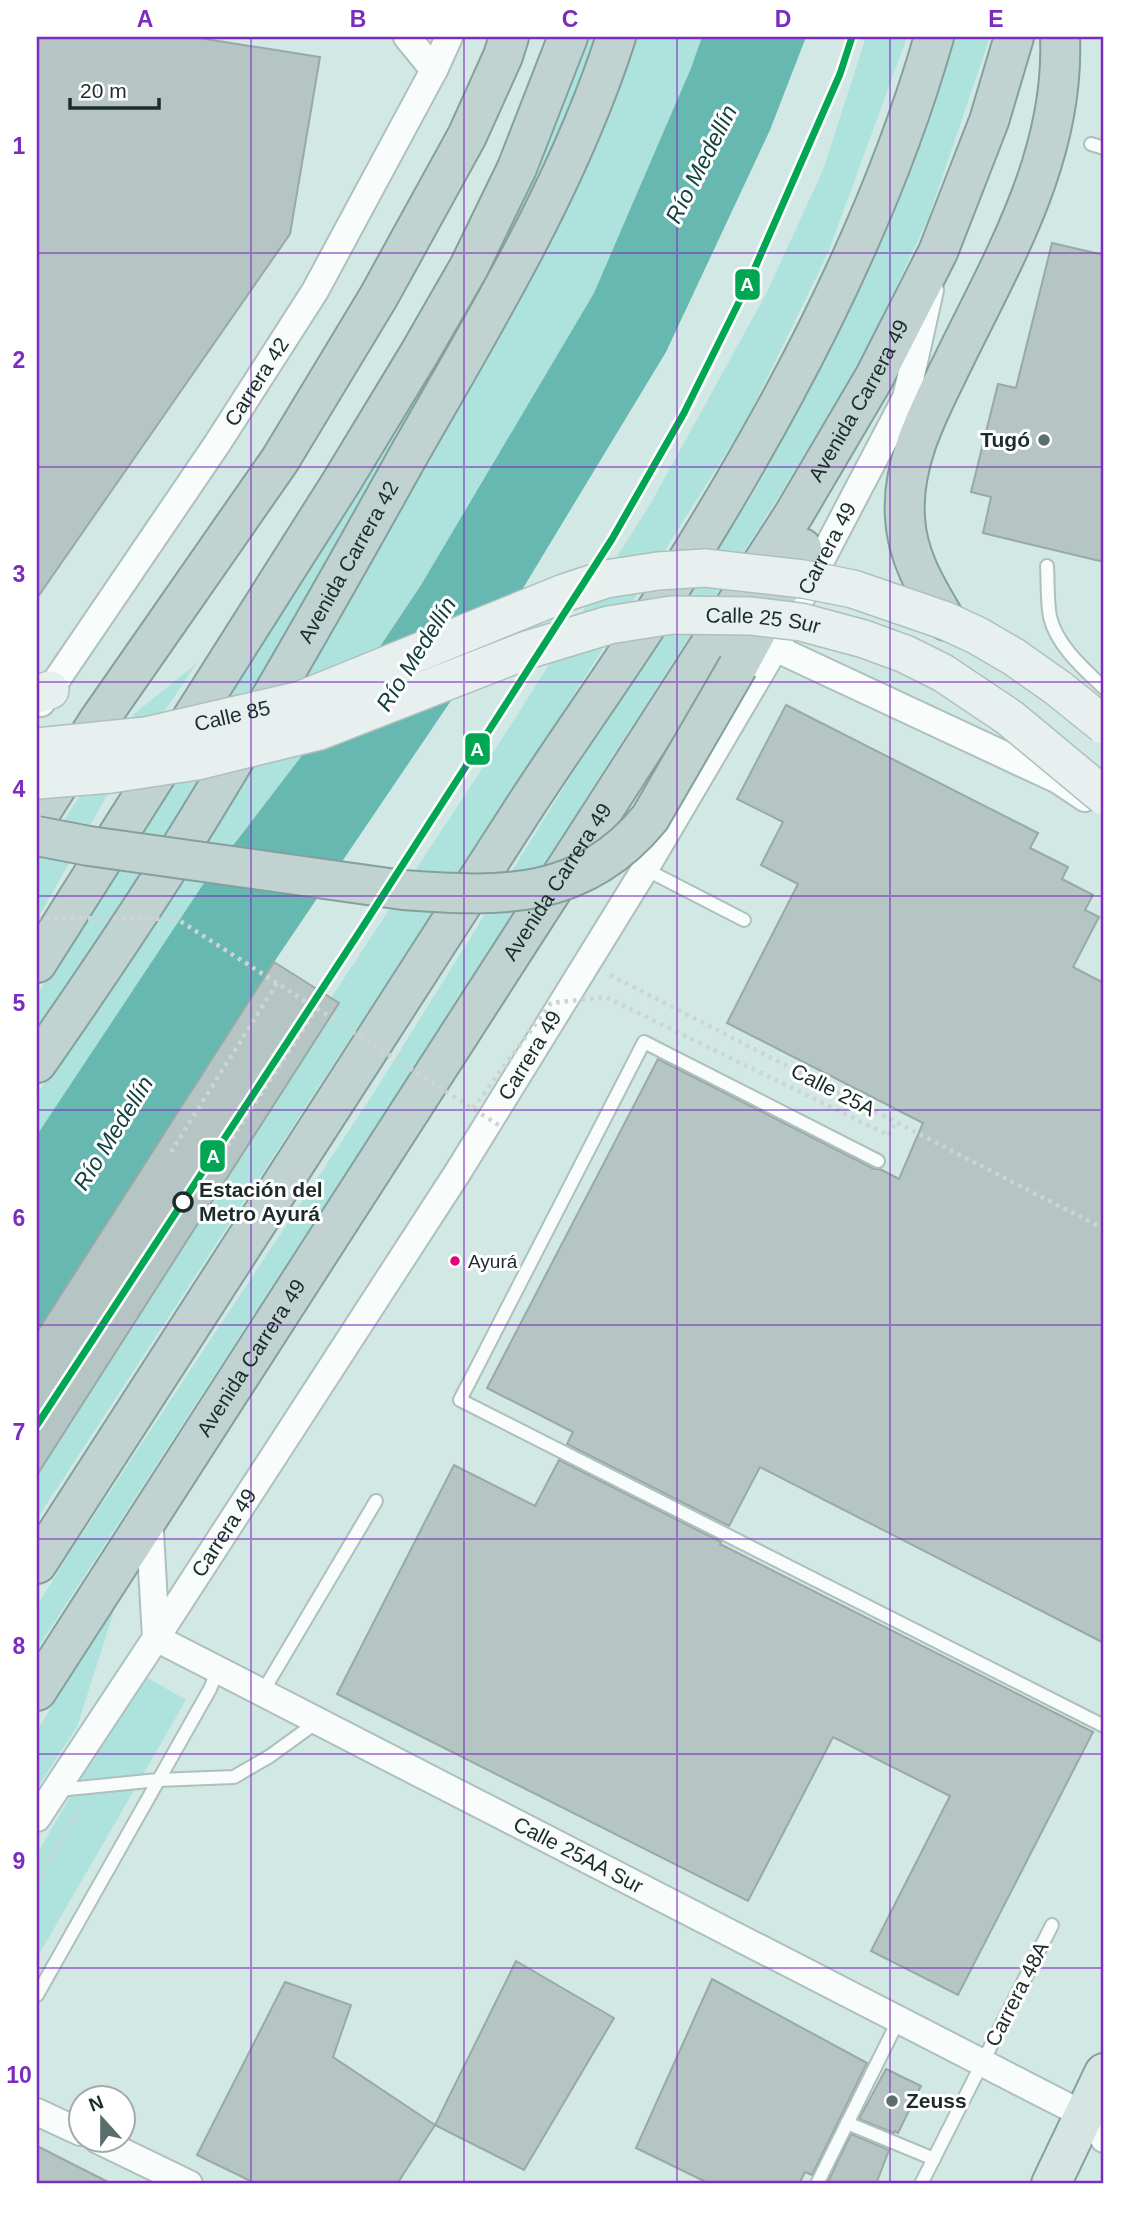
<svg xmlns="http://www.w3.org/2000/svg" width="1141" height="2221" viewBox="0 0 1141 2221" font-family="Helvetica,sans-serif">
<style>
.green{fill:#aee3dd}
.water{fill:#67b8b0}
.building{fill:#b4c5c3;stroke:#98a9a7;stroke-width:2}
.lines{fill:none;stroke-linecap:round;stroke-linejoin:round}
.lane-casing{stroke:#aec0bd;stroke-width:16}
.street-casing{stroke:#aec0bd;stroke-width:30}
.secondary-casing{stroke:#aec0bd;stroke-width:40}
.primary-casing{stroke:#84a09e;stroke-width:42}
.highway-casing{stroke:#84a09e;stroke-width:42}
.path{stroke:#ced4d3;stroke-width:4.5;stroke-dasharray:3.5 5;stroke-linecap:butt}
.lane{stroke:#f8fcfb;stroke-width:12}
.street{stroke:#f8fcfb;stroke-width:26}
.secondary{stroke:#e7f0ee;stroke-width:37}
.primary{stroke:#d6e4e2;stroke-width:38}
.highway{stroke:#c0d3d1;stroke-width:38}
.secondary-bridge-casing{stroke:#aec0bd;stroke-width:40;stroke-linecap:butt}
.highway-bridge-casing{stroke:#84a09e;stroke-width:42;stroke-linecap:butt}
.path-bridge{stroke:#ced4d3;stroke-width:4.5;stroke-dasharray:3.5 5;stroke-linecap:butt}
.secondary-bridge{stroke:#e7f0ee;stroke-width:37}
.highway-bridge{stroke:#c0d3d1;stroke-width:38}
.metro-1-casing{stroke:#fff;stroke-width:12}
.metro-1{stroke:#00a651;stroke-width:7}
.grid{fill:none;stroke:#7b2cbf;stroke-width:2;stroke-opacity:0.55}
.poi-dot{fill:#5c6e6b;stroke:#fff;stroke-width:2.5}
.stop-dot{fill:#fff;stroke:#1c2c2a;stroke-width:3.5}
.bus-dot{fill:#e5007d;stroke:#fff;stroke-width:2.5}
.labels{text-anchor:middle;stroke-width:6;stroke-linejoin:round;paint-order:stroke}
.bus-label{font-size:19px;fill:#1c2c2a;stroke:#fff;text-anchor:start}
.street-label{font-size:21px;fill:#1c2c2a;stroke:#fff}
.poi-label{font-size:21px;font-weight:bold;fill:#1c2c2a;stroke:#fff;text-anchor:end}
.stop-label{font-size:21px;font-weight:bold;fill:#1c2c2a;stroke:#fff;text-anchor:start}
.water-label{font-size:23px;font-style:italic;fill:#12423d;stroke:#fff}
.line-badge{stroke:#fff;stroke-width:2.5}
.badge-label{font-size:19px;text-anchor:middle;font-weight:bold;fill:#fff}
.neatline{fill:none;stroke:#7b2cbf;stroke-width:2.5}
.grid-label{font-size:23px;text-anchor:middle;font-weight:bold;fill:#7b2cbf}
</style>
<rect width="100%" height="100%" fill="#d2e8e5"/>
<!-- green -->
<g class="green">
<polygon points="584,37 597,37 557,145 468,328 381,480 331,552 277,654 134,893 37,1036 37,995 95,900"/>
<polygon points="634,37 702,37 691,68 594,293 421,585 343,702 37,1135 37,1094 182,881"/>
<polygon points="866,37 907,37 828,253 745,423 568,704 37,1519 37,1475 339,1003 331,998 509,728 652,501 766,294 823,170"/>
<polygon points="951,37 990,37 928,219 863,357 776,501 399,1090 37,1649 37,1606 74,1546 375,1091 584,755 758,486 840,330 906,172"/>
<polygon points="197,663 106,797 37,920 37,861 134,714"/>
<polygon points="120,1592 77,1727 37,1788 37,1731"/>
<polygon points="141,1674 186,1700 37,1958 37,1854"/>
</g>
<!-- water -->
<polygon class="water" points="702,37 806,37 770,130 666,352 488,646 274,962 37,1332 37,1135 202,886 343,702 421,585 594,293 691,68"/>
<!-- building -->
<g class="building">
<polygon points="37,37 193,37 320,57 290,234 37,598"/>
<polygon points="1052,243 1104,255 1104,562 983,533 991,497 971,492 998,384 1016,388"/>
<polygon points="786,705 1038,833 1030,848 1068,867 1062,879 1093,895 1085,910 1099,917 1073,967 1104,983 1104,1643 760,1467 729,1526 567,1444 573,1432 487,1388 658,1059 874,1169 880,1169 899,1179 923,1123 727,1023 798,884 761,865 783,822 737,799"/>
<polygon points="274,962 339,1003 37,1475 37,1332"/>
<polygon points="559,1460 721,1542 720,1544 1093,1732 958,1995 871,1951 950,1796 833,1737 748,1901 337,1694 454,1465 535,1506"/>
<polygon points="516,1961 614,2018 524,2170 435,2125"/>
<polygon points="712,1979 867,2063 812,2175 805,2172 799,2184 710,2184 636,2148"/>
<polygon points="285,1982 351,2005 333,2057 435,2125 397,2184 257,2184 197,2155"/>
<polygon points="886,2069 921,2086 898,2133 895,2131 894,2133 859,2119"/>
<polygon points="851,2134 889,2150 876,2184 833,2184 828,2182"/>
<polygon points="37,2146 112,2184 37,2184"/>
</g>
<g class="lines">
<!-- lane casing -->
<g class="lane-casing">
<g id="lane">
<polyline points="1091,144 1104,148"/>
<path d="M1047,566C1048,582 1047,601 1050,617C1057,646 1084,669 1104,688"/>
<polyline points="645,869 744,920"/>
<polyline points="878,1161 644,1042 460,1400 1104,1726"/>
<polyline points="262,1693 376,1501"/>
<polyline points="58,1790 158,1780 234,1777 270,1756 317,1722"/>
<polyline points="37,1995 210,1689 218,1670"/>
<polyline points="847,2123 934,2159"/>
<polyline points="817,2184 899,2019"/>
<polyline points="921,2184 1052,1925"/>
</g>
</g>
<!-- street casing -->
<g class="street-casing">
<g id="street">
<polyline points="407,37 434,70"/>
<polyline points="775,648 1058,780 1085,798"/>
<path id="s1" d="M41,703L217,444L315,291L434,70L449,37"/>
<path id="s2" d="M149,1515L156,1638L1084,2115L1098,2128L1104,2139"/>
<path id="s3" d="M37,1818L156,1638L458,1172L645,869L775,648L906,398L930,290"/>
<polyline points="37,2112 80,2132"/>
<polyline points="98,2140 189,2184"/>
</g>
</g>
<!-- secondary casing -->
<g class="secondary-casing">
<polyline id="secondary" points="37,694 50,690"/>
</g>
<!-- primary casing -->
<g class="primary-casing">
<polyline id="primary" points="1051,2184 1104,2073"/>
</g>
<!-- highway casing -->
<g class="highway-casing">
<g id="highway">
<path d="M946,621C927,589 907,557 905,518C901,462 929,411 953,362C1003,259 1065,156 1060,37"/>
<polyline points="738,666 802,548"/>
<polyline points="37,818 99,720 280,460 379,296 467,136 503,56 509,37"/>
<polyline points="37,963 342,481 419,354 469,267 517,168 568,37"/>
<path id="s4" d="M37,1063C90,987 142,910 191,831C267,708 338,582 408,456C485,321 568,186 616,37"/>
<path d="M37,1564C199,1314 359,1064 520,814C567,741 618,671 664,598C774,424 877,236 934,37"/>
<path id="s5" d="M37,1691L794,514L874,378L938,252L989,121L1014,37"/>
</g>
</g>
<!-- path -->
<g class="path">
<polyline points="610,975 1104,1229"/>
<polyline points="888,1135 896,1122"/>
<polyline points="171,1152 277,983"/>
<polyline points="209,1174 317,1008"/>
<polyline points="37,1881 81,1807"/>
</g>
<!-- lane -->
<use href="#lane" class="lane"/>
<!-- street -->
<use href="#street" class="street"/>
<!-- secondary -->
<use href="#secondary" class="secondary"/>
<!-- primary -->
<use href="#primary" class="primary"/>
<!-- highway -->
<use href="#highway" class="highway"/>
<!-- secondary-bridge casing -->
<g class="secondary-bridge-casing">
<g id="secondary-bridge">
<path id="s6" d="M37,747L146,736L301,700L564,593L606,579L658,571L705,568L803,579L853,589L946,621L978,636L1014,657L1058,688L1104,725"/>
<path id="s7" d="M37,780L111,774L197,761L319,731L527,650L609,625L672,615L750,616L801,622L864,639L905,654L943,673L1010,718L1104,796"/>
</g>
</g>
<!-- highway-bridge casing -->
<g class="highway-bridge-casing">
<path id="highway-bridge" d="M37,836L89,846L403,890C501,897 582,901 650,818L738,666"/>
</g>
<!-- path-bridge -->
<g class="path-bridge">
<polyline points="37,918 177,919 500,1126"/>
<polyline points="473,1108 551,1003 606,997 888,1135"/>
</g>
<!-- secondary-bridge -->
<use href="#secondary-bridge" class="secondary-bridge"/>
<!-- highway-bridge -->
<use href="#highway-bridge" class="highway-bridge"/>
<!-- metro-1 casing -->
<g class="metro-1-casing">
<polyline id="metro-1" points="37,1425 362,928 612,539 684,413 746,288 840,74 852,37"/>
</g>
<!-- metro-1 -->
<use href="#metro-1" class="metro-1"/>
</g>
<!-- grid -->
<path class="grid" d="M251,37V2184M464,37V2184M677,37V2184M890,37V2184M37,253H1104M37,467H1104M37,682H1104M37,896H1104M37,1110H1104M37,1325H1104M37,1539H1104M37,1754H1104M37,1968H1104"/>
<!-- markers -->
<g class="poi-dot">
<circle cx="1044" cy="440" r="7"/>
<circle cx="892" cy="2101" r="7"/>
</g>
<circle class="stop-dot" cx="183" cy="1202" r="9"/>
<circle class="bus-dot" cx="455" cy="1261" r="6"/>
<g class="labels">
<!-- bus labels -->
<g class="bus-label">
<text x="468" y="1268">Ayurá</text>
</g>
<!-- street labels -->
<g class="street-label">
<text dy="7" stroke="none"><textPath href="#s1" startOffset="387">Carrera 42</textPath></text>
<text dy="7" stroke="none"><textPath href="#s5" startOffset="1530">Avenida Carrera 49</textPath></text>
<text dy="7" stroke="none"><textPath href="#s3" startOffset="1496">Carrera 49</textPath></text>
<text dy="7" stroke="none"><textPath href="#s4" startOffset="590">Avenida Carrera 42</textPath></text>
<text dy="7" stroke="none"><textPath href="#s7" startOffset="751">Calle 25 Sur</textPath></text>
<text dy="7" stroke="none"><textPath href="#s6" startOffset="198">Calle 85</textPath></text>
<text dy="7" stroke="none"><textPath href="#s5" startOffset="962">Avenida Carrera 49</textPath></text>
<text dy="7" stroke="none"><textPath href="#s3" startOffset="908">Carrera 49</textPath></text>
<text transform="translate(833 1090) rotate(27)" y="7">Calle 25A</text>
<text dy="7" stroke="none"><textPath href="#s5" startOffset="396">Avenida Carrera 49</textPath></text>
<text dy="7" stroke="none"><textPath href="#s3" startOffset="341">Carrera 49</textPath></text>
<text dy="7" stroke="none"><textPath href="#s2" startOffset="598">Calle 25AA Sur</textPath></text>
<text transform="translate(1017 1994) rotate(-63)" y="7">Carrera 48A</text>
</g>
<!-- poi labels -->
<g class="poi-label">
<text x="1030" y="447">Tugó</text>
<text x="906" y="2108" text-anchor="start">Zeuss</text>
</g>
<!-- stop labels -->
<g class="stop-label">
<text x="199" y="1197">Estación del<tspan x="199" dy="24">Metro Ayurá</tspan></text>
</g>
<!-- water labels -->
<g class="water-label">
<text transform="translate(701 164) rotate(-63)" y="8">Río Medellín</text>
<text transform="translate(416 654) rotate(-58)" y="8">Río Medellín</text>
<text transform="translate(113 1133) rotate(-58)" y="8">Río Medellín</text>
</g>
</g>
<g class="line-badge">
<rect x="734" y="268" width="27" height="33" rx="7" fill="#00a651"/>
<rect x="464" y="732" width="27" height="34" rx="7" fill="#00a651"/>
<rect x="199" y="1139" width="27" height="34" rx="7" fill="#00a651"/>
</g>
<g class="badge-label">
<text x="747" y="291">A</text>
<text x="477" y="756">A</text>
<text x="213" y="1163">A</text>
</g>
<!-- border -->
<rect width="1141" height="2221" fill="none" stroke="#ffffff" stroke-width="77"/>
<!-- north arrow -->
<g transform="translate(102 2119) rotate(339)"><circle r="33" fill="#ffffff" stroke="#a4abaa" stroke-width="2"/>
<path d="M0-5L12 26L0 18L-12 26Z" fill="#5c6e6b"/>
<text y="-10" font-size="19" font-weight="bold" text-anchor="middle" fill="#1c2c2a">N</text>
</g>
<!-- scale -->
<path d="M70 98v10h89v-10" fill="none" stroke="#1c2c2a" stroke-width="3.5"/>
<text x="80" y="98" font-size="21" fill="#1c2c2a" stroke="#ffffff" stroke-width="5" paint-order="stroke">20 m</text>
<rect x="38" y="38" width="1064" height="2144" class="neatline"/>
<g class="grid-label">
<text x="145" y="27">A</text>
<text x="358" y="27">B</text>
<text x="570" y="27">C</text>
<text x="783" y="27">D</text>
<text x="996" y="27">E</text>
<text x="19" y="154">1</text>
<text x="19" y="368">2</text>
<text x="19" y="582">3</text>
<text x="19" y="797">4</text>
<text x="19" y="1011">5</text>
<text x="19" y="1226">6</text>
<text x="19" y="1440">7</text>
<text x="19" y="1654">8</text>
<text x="19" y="1869">9</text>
<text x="19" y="2083">10</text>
</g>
</svg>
